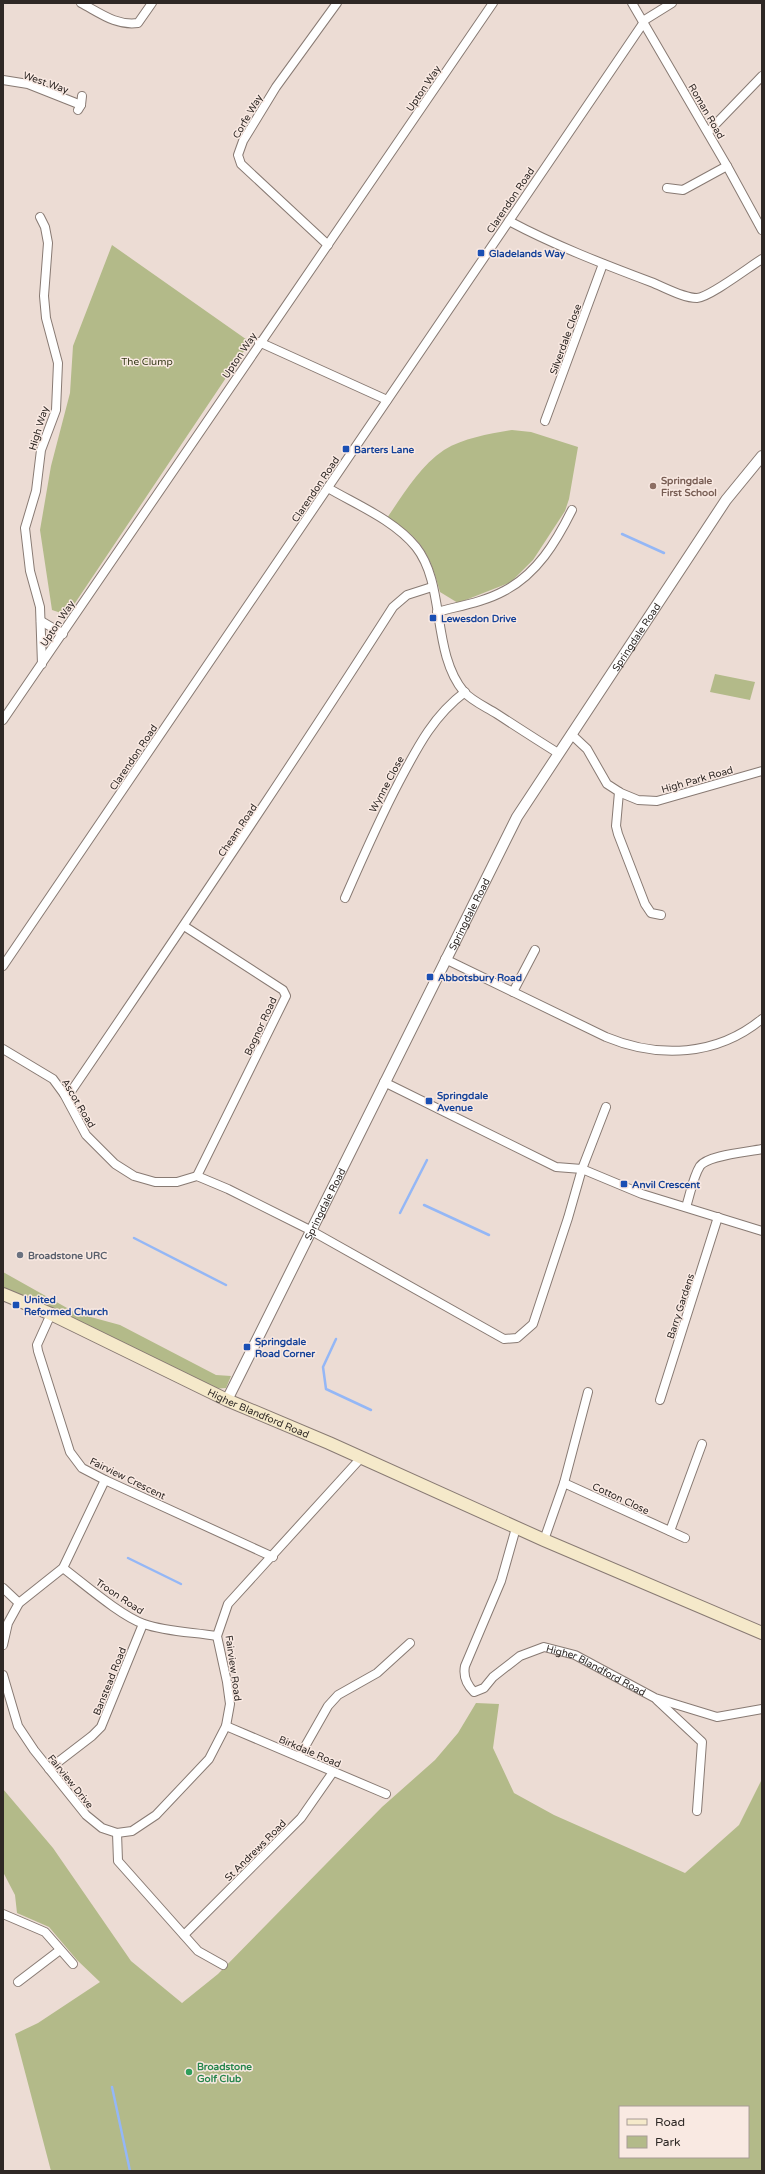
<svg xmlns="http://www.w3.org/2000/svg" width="765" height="2174" viewBox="0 0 765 2174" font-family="'Varela Round',sans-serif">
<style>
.green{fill:#b3ba89;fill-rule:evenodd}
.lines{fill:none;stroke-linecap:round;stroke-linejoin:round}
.stream{stroke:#94b7f6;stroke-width:2.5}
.minor-casing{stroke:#887a73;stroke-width:10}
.tertiary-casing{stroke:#887a73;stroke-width:12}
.secondary-casing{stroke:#887a73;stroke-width:14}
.minor{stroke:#fff;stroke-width:8}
.tertiary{stroke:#fff;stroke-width:10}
.secondary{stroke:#f5e9ca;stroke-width:12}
.transit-dot{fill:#1a4fb4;stroke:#f9e9e2;stroke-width:1.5}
.education-dot{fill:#8d6e63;stroke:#f9e9e2;stroke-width:1.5}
.worship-dot{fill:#6b7280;stroke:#f9e9e2;stroke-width:1.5}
.leisure-dot{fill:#2e9e5b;stroke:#f9e9e2;stroke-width:1.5}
.labels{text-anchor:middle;stroke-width:3;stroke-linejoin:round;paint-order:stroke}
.street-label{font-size:10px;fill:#2e2825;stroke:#f9e9e2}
.transit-label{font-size:10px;font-weight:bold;fill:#164399;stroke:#f9e9e2;text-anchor:start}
.park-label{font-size:10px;fill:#343817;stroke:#f9e9e2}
.education-label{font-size:10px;font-weight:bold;fill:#785e54;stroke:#f9e9e2;text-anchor:start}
.worship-label{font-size:10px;font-weight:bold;fill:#5b616d;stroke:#f9e9e2;text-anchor:start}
.leisure-label{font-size:10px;font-weight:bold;fill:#27864d;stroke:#f9e9e2;text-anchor:start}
</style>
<rect width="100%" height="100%" fill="#ecdcd4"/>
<!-- green -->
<g class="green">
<polygon points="112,245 250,342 67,615 52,610 40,530 51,466 70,393 73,346"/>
<path d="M512,430L531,432L578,447L569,499L565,511L533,560L511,582L458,603L440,592C430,555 422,537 387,518C403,495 420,466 444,450C464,438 489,434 512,430Z"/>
<polygon points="715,674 755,682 750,700 710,692"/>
<polygon points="3,1272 76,1313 120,1325 216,1375 231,1376 226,1388 212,1389 3,1289"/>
<path d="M476,1703L499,1704L493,1748L514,1793L554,1815L685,1873L739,1825L762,1779V2171H51L15,2034L38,2023L100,1982L77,1960L49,1927L17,1913L15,1895L3,1872V1789L53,1848L131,1961L182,2003L218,1974L382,1807L435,1760L458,1733ZM620,2107H748V2157H620Z"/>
</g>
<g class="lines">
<!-- stream -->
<g class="stream">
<polyline points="622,534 664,553"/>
<polyline points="424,1205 489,1235"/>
<polyline points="400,1213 427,1160"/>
<polyline points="134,1238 226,1285"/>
<polyline points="336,1339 323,1367 326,1389 371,1410"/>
<polyline points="128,1558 181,1584"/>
<polyline points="112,2087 130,2171"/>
</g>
<!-- minor casing -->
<g class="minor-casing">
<g id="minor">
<path d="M81,3C100,13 116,26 138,23L152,3"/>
<polyline points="632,3 727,166 762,230"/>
<polyline points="643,21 672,3"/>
<polyline points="3,80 28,84 81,105"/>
<polyline points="78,110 81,105 82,96"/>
<polyline points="708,132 762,76"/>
<polyline points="667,188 683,190 727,166"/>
<polyline points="40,217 45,227 48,243 44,296 46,318 58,363 56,410 41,450 36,491 25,528 30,571 40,607 42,664"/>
<path d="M509,221C554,245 603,264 651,282C664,287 683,298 697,298C710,297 749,267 762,259"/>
<polyline points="328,245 241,164 238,155 243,141 276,87 337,3"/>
<polyline points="259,342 387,400"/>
<polyline points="545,421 603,264"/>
<path d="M328,488C357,505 394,520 416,547C446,585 431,652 464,692C472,701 486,707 497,714C517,727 537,740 558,753"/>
<path d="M437,612C459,606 484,602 504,591C537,574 556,542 572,510"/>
<polyline points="41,621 63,634"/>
<polyline points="3,720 493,3"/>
<polyline points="571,734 587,749 607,784 621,793 638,800 657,801 762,771"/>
<polyline points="619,792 616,826 618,834 645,904 651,913 661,915"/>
<path d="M345,898C362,859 379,820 399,782C417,748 433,716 465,692"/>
<polyline points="184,926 283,990 286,996 197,1176"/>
<path d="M445,959L606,1037C659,1059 717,1056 762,1019"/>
<polyline points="3,966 644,22"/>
<polyline points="513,992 535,950"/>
<polyline points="3,1049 53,1079 64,1094 86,1135 115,1164 134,1176 155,1182 177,1182 197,1176 228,1189 310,1230 504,1339 517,1338 533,1324 568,1218 582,1169 606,1107"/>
<polyline points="384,1082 556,1167 582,1169 642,1194 762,1231"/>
<path d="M64,1094L72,1090C181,930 289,770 393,607L407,595L432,587"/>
<path d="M686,1207C690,1195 693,1177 700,1166C708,1155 748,1152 762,1149"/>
<polyline points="51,1314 37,1345 38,1351 70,1452 82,1468 105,1480 273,1557"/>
<polyline points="660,1400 718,1217"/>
<polyline points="564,1483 685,1538"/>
<path id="s1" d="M516,1528L501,1581L465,1666C463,1676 467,1685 474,1692L484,1688L493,1677L520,1656L544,1647L575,1655L655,1698L717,1717L762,1709"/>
<polyline points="670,1531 702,1444"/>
<polyline points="544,1540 564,1483 588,1392"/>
<path d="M63,1568C83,1583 122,1617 144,1624C167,1632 193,1632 217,1636"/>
<polyline points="3,1588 19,1603"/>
<polyline points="3,1645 8,1623 19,1603 63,1568 105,1480"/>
<polyline points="3,1675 18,1726 34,1750 86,1815 102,1828 117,1833 118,1861 198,1951 223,1965"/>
<polyline points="657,1700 702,1742 697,1811"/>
<polyline points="226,1726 386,1794"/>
<polyline points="299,1757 328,1706 338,1695 377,1673 410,1643"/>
<polyline points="49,1769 92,1736 101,1727 143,1624"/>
<polyline points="117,1833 132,1831 156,1815 209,1759 226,1726 230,1704 227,1682 217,1636 228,1604 360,1459"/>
<polyline points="3,1914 45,1932 73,1964"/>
<polyline points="184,1935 301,1818 333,1772"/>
<polyline points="18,1982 60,1950"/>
</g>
</g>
<!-- tertiary casing -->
<g class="tertiary-casing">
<g id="tertiary">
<path id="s2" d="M227,1400L517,817L726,500L762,456"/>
</g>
</g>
<!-- secondary casing -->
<g class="secondary-casing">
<g id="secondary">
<path id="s3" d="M3,1294L51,1314L227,1400L329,1443L544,1540L762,1633"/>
</g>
</g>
<!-- minor -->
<use href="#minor" class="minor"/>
<!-- tertiary -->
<use href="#tertiary" class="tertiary"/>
<!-- secondary -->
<use href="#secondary" class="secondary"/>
</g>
<!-- markers -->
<g class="transit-dot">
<rect x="477" y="249" width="8" height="8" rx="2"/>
<rect x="342" y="445" width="8" height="8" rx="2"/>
<rect x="429" y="614" width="8" height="8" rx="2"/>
<rect x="426" y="973" width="8" height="8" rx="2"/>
<rect x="425" y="1097" width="8" height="8" rx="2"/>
<rect x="620" y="1180" width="8" height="8" rx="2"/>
<rect x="12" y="1301" width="8" height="8" rx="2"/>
<rect x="243" y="1343" width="8" height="8" rx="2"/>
</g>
<circle class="education-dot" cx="653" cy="486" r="4"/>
<circle class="worship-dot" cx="20" cy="1255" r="4"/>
<circle class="leisure-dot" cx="189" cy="2072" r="4"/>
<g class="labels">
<!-- street labels -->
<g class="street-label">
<text transform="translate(46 82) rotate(19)" y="4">West Way</text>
<text transform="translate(423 88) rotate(-56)" y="4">Upton Way</text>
<text transform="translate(707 111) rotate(60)" y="4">Roman Road</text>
<text transform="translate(247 116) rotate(-60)" y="4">Corfe Way</text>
<text transform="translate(510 200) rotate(-56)" y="4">Clarendon Road</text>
<text transform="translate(565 339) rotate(-70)" y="4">Silverdale Close</text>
<text transform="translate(239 355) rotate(-56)" y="4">Upton Way</text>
<text transform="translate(38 428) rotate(-73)" y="4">High Way</text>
<text transform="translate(315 489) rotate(-56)" y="4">Clarendon Road</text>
<text transform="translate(57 623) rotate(-56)" y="4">Upton Way</text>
<text dy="4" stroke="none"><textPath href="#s2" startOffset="867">Springdale Road</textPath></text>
<text transform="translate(133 757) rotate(-56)" y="4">Clarendon Road</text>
<text transform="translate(697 779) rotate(-16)" y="4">High Park Road</text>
<text transform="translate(386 784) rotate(-62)" y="4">Wynne Close</text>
<text transform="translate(237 830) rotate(-56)" y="4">Cheam Road</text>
<text dy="4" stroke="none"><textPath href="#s2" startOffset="543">Springdale Road</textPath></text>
<text transform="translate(260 1026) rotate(-65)" y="4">Bognor Road</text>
<text transform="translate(79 1103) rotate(59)" y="4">Ascot Road</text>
<text dy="4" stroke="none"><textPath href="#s2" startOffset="219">Springdale Road</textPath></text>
<text transform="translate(680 1306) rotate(-72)" y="4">Barry Gardens</text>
<text dy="4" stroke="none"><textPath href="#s3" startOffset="282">Higher Blandford Road</textPath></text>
<text transform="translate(128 1478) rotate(26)" y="4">Fairview Crescent</text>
<text transform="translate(621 1498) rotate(25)" y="4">Cotton Close</text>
<text transform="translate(120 1596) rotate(34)" y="4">Troon Road</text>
<text transform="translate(234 1668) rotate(82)" y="4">Fairview Road</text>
<text dy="4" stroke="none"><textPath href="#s1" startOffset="318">Higher Blandford Road</textPath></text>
<text transform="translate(109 1681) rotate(-68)" y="4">Banstead Road</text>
<text transform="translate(310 1751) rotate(23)" y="4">Birkdale Road</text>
<text transform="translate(71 1781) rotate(51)" y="4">Fairview Drive</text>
<text transform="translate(255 1850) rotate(-45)" y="4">St Andrews Road</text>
</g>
<!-- transit labels -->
<g class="transit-label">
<text x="489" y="257">Gladelands Way</text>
<text x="354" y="453">Barters Lane</text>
<text x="441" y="622">Lewesdon Drive</text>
<text x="438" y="981">Abbotsbury Road</text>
<text x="437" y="1099">Springdale<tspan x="437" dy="12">Avenue</tspan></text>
<text x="632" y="1188">Anvil Crescent</text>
<text x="24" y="1303">United<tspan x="24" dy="12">Reformed Church</tspan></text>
<text x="255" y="1345">Springdale<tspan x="255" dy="12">Road Corner</tspan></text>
</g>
<!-- park labels -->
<g class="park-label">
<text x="147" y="365">The Clump</text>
</g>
<!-- education labels -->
<g class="education-label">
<text x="661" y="484">Springdale<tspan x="661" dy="12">First School</tspan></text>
</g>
<!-- worship labels -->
<g class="worship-label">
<text x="28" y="1259">Broadstone URC</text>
</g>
<!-- leisure labels -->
<g class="leisure-label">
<text x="197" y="2070">Broadstone<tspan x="197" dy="12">Golf Club</tspan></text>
</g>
</g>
<!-- border -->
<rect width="765" height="2174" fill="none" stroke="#2e2825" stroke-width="8"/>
<!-- legend -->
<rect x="619" y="2106" width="130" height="52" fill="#f9e9e2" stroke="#a89c96"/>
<rect x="627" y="2119" width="20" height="6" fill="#f5e9ca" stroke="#a89c96"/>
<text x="655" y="2126" font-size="12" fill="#2e2825">Road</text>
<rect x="627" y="2136" width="20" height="12" fill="#b3ba89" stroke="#a89c96"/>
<text x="655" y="2146" font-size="12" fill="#2e2825">Park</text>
</svg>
